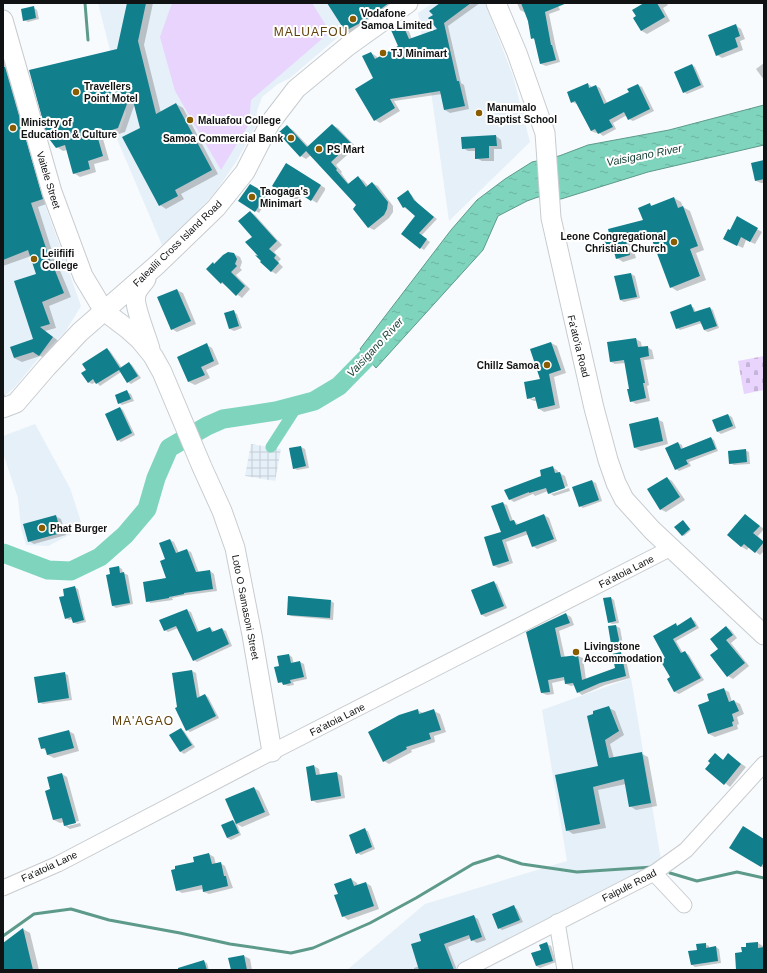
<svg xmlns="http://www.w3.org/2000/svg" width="767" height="973" viewBox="0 0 767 973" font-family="Helvetica,sans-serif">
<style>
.built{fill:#e6f0f8}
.industrial{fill:url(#industrial-grid)}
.cemetery{fill:url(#cemetery-stones)}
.pitch{fill:#e8d4fd}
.water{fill:url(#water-ripples);stroke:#5d9a8a}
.shadow{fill:#0003;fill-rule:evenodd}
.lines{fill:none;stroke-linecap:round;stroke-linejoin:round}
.stream{stroke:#5d9a8a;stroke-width:3}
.canal{stroke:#7ed4bd;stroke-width:11}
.river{stroke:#7ed4bd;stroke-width:19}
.building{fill:#117f8c}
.minor-casing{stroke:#c8cccf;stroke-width:17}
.major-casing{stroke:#c8cccf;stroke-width:21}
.minor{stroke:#fff;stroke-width:15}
.major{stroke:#fff;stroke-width:19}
.poi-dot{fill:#8a5c00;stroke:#fff;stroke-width:1.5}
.labels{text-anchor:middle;stroke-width:4;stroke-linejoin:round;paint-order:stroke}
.poi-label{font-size:10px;font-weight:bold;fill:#111213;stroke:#fff;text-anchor:start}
.street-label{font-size:10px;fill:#111213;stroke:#fff}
.water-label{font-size:11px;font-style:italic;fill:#1c4339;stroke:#fff}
.quarter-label{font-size:12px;letter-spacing:1px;fill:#614008;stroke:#fff}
</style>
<defs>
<pattern id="industrial-grid" width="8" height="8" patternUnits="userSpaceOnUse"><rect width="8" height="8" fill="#e6f0f8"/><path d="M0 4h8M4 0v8" fill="none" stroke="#c4cdd4"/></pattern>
<pattern id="cemetery-stones" width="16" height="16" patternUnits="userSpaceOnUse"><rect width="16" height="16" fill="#e8d4fd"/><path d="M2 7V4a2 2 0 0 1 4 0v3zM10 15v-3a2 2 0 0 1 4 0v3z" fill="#c6b5d8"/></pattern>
<pattern id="water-ripples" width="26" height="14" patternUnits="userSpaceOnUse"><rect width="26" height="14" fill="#7ed4bd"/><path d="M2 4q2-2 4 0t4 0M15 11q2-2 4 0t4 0" fill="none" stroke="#6cb5a2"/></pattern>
</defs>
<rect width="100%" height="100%" fill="#f7fbfe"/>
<!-- built -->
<g class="built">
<polygon points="98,3 327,3 345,31 290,78 278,84 262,97 257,111 256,126 236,162 214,194 186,223 162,245 117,139 126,114"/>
<polygon points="433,3 485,3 513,76 530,142 449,221 430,84 418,13"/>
<polygon points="43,199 81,306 65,332 42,354 14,388 3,397 3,212"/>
<polygon points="35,424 70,488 83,528 48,546 26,545 21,528 18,498 3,453 3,436"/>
<polygon points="631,678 661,860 583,900 452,970 347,970 425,904 567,861 542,710"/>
</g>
<!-- industrial -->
<polygon class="industrial" points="251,444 281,449 275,481 245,476"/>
<!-- cemetery -->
<polygon class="cemetery" points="764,356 764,390 744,394 738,361"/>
<!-- pitch -->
<polygon class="pitch" points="172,3 312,3 330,32 251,100 249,124 221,170 175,91 160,37"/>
<!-- water -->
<polygon class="water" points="764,105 764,145 648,172 561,199 538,197 527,201 498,216 483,250 376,368 360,349 451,230 477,200 505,179 532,162 559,156 588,145 669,130"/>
<!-- shadow -->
<g class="shadow">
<polygon points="128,3 153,3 144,45 161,113 176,104 183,108 218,174 181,194 184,199 166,209 160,205 135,103 125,132 103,139 109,160 94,164 96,172 80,177 74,173 67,150 63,151 57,147 118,50"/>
<polygon points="328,3 402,3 353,35 345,30"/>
<polygon points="442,3 480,3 448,26 461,83 464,85 469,109 450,113 445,110 442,94 394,101 400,111 380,123 375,120 374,78 371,53 376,56 378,58 399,47 403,26 408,29 412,39 438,30 434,15"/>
<polygon points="517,3 557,3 560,10 549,14 556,48 560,62 546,66 541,64 535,40 532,38 526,13 520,10"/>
<polygon points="646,3 666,3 668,5 663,8 670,21 647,34 642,31 634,18"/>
<polygon points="34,8 37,10 39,19 28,22 24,20"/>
<polygon points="735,25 741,29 745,39 740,41 743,50 722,58 717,55"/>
<polygon points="3,37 49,203 38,207 57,267 59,268 71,297 49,306 56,328 45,331 60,342 47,359 40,356 22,362 14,358 35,340 37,275 31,256 3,266"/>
<polygon points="764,63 764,80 756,69"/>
<polygon points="692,65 695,67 704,87 687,94 684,92"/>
<polygon points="588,84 592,87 596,86 600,88 607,103 630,92 638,85 642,87 654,111 633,121 629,119 627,115 613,123 616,129 603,136 598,132 596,133 591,131 577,104 572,102"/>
<polygon points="332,125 338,128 356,147 336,165 342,172 341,173 349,184 358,177 364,181 368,186 372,183 378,186 393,206 393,212 389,218 374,230 368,227 357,205 311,155 306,159 301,156 287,127 293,130 309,147"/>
<polygon points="496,136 501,140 502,149 494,149 494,161 482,161 476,158 476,151 468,151 463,148"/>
<polygon points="764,161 764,183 761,183 756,181"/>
<polygon points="292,167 325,188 325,190 317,203 302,194 298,201 292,198"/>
<polygon points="250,185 269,197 259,213 239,200"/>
<polygon points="408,192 411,194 418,204 437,219 421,236 430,242 424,250 421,248 416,216 404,207"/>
<polygon points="674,198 681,202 683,207 690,211 704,250 696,253 706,280 677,291 671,287 652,236 631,241 636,258 623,262 617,258 614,253 608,249 611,238 644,221 650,205 653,206"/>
<polygon points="250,212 255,215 282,245 274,252 281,259 278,262 283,267 276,274 271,271 260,257 253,237"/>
<polygon points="738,218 762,232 755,244 746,240 743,248 730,242 730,231"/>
<polygon points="234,254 240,257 242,262 240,268 242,270 236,275 250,289 242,298 222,283 208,269"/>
<polygon points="631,274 635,276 640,298 624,302 620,300 616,277"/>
<polygon points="177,290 183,293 196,324 177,332 172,329"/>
<polygon points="691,306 694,308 696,313 710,308 713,310 719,328 708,332 704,330 702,323 680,330 677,328"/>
<polygon points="234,312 237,314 242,328 234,331 230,329"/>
<polygon points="636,339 641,342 642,348 647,347 652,350 654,359 644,360 649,385 647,386 650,401 636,404 631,401 630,389 625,363 615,364 611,362"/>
<path d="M551,343L557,346L566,373L554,377L560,408L544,412L538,408L537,401H534L528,398L541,380L531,350ZM540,395V397L532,399V397Z"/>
<polygon points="207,345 212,348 219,364 206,370 210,378 195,385 189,382 178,357"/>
<polygon points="107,349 110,351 122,368 129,363 132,365 141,378 131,384 128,382 121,372 100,386 96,382 92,384 88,382 87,370"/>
<polygon points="3,390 5,397 3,398"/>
<polygon points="127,392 131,394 134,401 122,405 119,403"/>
<polygon points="120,408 123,410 135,435 121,442 118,440"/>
<polygon points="728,415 732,417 736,428 721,434 718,432"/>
<polygon points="657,419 663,422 668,444 641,451 635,448"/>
<polygon points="711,438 714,440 718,451 689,462 691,466 679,471 676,469 678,443 682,445 683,449"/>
<polygon points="301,447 305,449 309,468 297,470 294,468 290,449"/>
<polygon points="745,450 749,452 750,464 734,465 730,463"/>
<polygon points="552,467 557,470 559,473 565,476 568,486 551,492 551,494 569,488 570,491 554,496 549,493 548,491 535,496 533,494 514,502 509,499 543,476"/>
<polygon points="667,478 672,481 685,500 666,512 660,509"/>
<polygon points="592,481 596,483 602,501 583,508 580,506"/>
<polygon points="502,503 507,505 513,521 514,521 519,525 544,515 549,518 557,541 537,549 533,546 529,534 506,542 513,563 499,568 494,566 485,538 502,532"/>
<polygon points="745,515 764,529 758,536 764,542 764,551 760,555 749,547 747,550 742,547 728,535"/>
<polygon points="55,516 61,519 66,535 34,544 29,541"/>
<polygon points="684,522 691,530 684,536 682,535"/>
<polygon points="170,540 174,542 179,553 187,550 191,552 199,573 210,571 214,574 217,591 187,595 172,598 173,600 151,603 147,601 167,579 166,560"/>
<polygon points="119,567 122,569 123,573 128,575 133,604 116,608 113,606 112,575"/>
<polygon points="493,582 497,584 507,608 486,617 482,615 472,591"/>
<polygon points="74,587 78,589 86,622 77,624 73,622 73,619 69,620 66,618 65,596"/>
<polygon points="289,597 331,601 334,603 333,620 291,616 288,614"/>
<polygon points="611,598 614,600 619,623 612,624 609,622"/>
<polygon points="187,610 191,612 199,632 210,628 215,632 222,629 226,631 232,646 197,662 194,660 178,628 168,632 165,630"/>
<polygon points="566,614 571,617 574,625 559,631 565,658 578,656 583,658 586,680 616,669 619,653 613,650 616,626 620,628 624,650 618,652 625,656 630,678 605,685 582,695 578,692 575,685 571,686 566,684 565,680 552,683 554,694 547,695 542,693 528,633"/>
<polygon points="691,619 695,621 699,628 676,641 683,653 685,652 689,655 704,680 679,694 675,692 668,679 671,678 666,658 676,625 678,626"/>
<polygon points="726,627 731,630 737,638 731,643 749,666 733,679 728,676 719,649"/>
<polygon points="289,655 292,657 294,664 300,662 304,664 307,679 293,682 294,685 288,686 279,682 280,666"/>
<polygon points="192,671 196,673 200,698 205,695 208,697 219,718 190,732 187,730"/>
<polygon points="64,673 68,675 72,700 43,704 39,702"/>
<polygon points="723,689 729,692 732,702 734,701 740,704 744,714 737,717 739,724 737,725 738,729 715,737 709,734 699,705 710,701"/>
<polygon points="609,708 615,711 624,735 610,744 614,758 642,754 648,757 657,806 636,810 630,806 626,784 598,790 606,828 573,834 567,830 600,767"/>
<polygon points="417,710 423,713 434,711 440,714 446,732 434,736 435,742 411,750 412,752 389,764 384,761"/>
<polygon points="181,729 184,731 195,747 184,754 181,752 170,735"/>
<polygon points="69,731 74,734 79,751 54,758 48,755 47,751 42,748"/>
<polygon points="728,754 746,767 730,787 707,769 720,758 724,760"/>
<polygon points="314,766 319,769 320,775 337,773 342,776 345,798 317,803 312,800"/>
<polygon points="62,774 67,777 79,821 68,824 68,826 80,823 81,826 70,829 65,826 64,822 60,823 54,820 52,790"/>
<polygon points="254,788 259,791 270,815 242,827 237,824 241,835 231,840 227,838 233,821 237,823"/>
<polygon points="365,830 368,831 375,849 361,855 357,853"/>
<polygon points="764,840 764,868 730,848"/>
<polygon points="209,854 214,857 216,865 220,863 225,866 233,888 209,894 204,892 203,889 182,893 177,890 176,870 196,863"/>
<polygon points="351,879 357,883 358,886 366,883 371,886 379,909 348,920 343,916 339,894"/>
<polygon points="514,907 517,909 523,922 502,930 499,928"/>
<polygon points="473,916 478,919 486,940 477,943 472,940 471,938 448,947 457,970 414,970 414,968 419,966 422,942"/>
<polygon points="23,929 30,933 39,970 3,970 3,945"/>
<polygon points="758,943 763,946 764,948 764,970 737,970 743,953 747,948"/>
<polygon points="547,944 551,946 556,962 540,968 536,966"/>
<polygon points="705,944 709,946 709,948 716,947 719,949 721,963 695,967 692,965 698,950"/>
<polygon points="244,956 250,959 252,970 232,970 229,959"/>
<polygon points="203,961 207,963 209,970 189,970"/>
</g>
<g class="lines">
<!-- stream -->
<g class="stream">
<polyline points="85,3 88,40"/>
<polyline points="670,873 697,881 737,872 764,878"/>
<polyline points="3,936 34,914 71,909 109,920 180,933 230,944 291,953 313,948 370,923 416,898 473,864 498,856 522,864 577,872 653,867"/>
</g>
<!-- canal -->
<polyline class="canal" points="271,447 298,405"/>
<!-- river -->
<polyline class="river" points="3,553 48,570 71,571 100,557 125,535 147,509 156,478 169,448 207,426 223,419 276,411 314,401 339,386 385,339"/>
</g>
<!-- building -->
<g class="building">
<polygon points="127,3 146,3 138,41 156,114 176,103 212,170 175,190 178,196 159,206 122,137 140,128 131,93 118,128 97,135 103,156 88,161 90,169 73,174 65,145 56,148 47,136 29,70 117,49"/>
<polygon points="327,3 389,3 364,21 345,31"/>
<polygon points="440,3 471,3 444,23 457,81 459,81 465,106 444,110 440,91 390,99 395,108 374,121 355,89 373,78 362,56 371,52 375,59 398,46 391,30 403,25 409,39 437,29 428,18 433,15 429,11"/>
<polygon points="521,3 567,3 545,12 551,45 552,45 556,60 540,64 534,38 531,39 528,21"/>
<polygon points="644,3 657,3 665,17 641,31 633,18 636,16 632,10"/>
<polygon points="34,6 36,18 23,21 21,9"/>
<polygon points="736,24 740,36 735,38 738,47 716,56 708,35"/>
<polygon points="692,64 701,85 683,93 674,72"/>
<polygon points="3,67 5,67 43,199 31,203 51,263 52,263 64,293 42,302 50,324 40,327 53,337 39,356 33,352 14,358 10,347 33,339 14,281 36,274 28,250 3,260"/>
<polygon points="588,83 589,88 596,85 604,104 629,92 627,89 638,84 650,109 628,120 624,112 609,120 613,127 598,134 595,129 591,131 575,101 571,103 567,92"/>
<polygon points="332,124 351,143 331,162 337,169 336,170 348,184 358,176 366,187 372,182 388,202 387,209 384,215 368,228 353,209 356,205 306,151 300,157 278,133 287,125 307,147"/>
<polygon points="496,135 497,146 489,146 489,158 475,159 475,148 462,149 461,137"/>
<polygon points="764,160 764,179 755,181 751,163"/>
<polygon points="286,163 321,185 311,201 296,191 292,199 272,186"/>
<polygon points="250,184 267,194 255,212 238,201"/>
<polygon points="408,190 414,200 434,217 419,233 427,239 420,249 401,234 415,216 405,207 403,208 397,198"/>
<polygon points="674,197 678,208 683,206 698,246 690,249 700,276 670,288 649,232 625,238 630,255 616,259 613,248 607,250 604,239 610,238 608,229 643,220 638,208 650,203 651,206"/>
<polygon points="250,211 277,241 269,249 276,255 274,258 279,263 271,272 260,262 261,261 255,255 258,256 245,242 252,237 238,221"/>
<polygon points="737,216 758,228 750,242 741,237 737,246 723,239 728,229 730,230"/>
<polygon points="228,252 234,253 237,259 235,264 237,266 231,272 245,286 236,296 222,282 221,284 206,269 213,262 214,264 223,255"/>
<polygon points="631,273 637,297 620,300 614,276"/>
<polygon points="177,289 191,321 171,330 157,297"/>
<polygon points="691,304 694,312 710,307 717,326 704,330 700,321 676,329 670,312"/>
<polygon points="234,310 239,326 229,329 224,313"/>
<polygon points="636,338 638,347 648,346 649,356 640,358 645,383 643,383 646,398 630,402 627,389 629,389 624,360 610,362 607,342"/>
<polygon points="551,342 561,370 549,374 555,405 538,409 535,397 527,399 524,382 540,379 530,349"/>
<polygon points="207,343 214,361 201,367 205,375 188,382 177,357"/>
<polygon points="107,348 120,368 129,362 138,376 127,383 119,370 96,384 93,379 88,383 81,373 86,370 82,364"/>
<polygon points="127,390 131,399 118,404 115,395"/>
<polygon points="120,407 132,433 117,441 105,414"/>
<polygon points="728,414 733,426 717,432 712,420"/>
<polygon points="658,417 663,441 634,448 629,424"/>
<polygon points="711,437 716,449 686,460 688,464 675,470 665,448 678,442 681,449"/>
<polygon points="301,446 306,466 293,469 289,448"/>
<polygon points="746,449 747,462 729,464 728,451"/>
<polygon points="553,466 555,473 560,472 565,488 548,494 546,488 529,493 529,492 509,500 504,490 541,476 540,470"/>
<polygon points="667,477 680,497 660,510 647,489"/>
<polygon points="592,480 599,500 579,507 572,487"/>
<polygon points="503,502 510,521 514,520 516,525 544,514 554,539 532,547 526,531 502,540 509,561 493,566 484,537 501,532 491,506"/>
<polygon points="745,514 760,526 753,533 764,542 755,553 744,544 741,547 727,535"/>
<polygon points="56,515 61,533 28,542 23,524"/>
<polygon points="683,520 690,529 682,536 674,527"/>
<polygon points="170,539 176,553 187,549 196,572 210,570 213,589 184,593 184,594 169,597 169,598 146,602 143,582 166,578 160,561 165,559 159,543"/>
<polygon points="119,566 120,573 124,572 130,603 112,606 106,575 110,574 109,568"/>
<polygon points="494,581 504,606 481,615 471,590"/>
<polygon points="75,586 84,620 73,623 71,617 65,619 59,597 64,596 63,589"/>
<polygon points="288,596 331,600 330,618 287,615"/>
<polygon points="611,597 616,621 608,623 603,598"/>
<polygon points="187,609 197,632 210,627 212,632 222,628 229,644 193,661 176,626 164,631 159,620"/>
<polygon points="566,613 570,623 555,628 561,657 578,655 582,680 615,668 612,654 621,652 626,676 600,683 577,693 573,683 565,684 564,677 548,680 550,692 541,693 526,632"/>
<polygon points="691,617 696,626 673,639 681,653 685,651 701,678 674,692 667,679 670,677 660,660 665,658 653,636 676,623 677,626"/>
<polygon points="616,625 621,649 612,650 608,626"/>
<polygon points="726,626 733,635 726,640 745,663 727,677 710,655 718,649 710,639"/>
<polygon points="289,654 291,663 300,661 304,677 290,680 291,683 283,685 282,682 278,683 274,667 279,666 277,656"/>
<polygon points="192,670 197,698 205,694 216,716 186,731 175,708 177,707 172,673"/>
<polygon points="65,672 69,698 38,703 34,677"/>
<polygon points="724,688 729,702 734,700 739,711 732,714 734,721 732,722 733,726 708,734 698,705 709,701 707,694"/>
<polygon points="609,706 619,731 605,740 609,758 642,752 651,803 629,807 624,779 593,787 600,824 566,831 555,775 598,766 587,716 593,714 593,711"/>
<polygon points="418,709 419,714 434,709 441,730 429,733 431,739 406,747 407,749 383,762 368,732 399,715"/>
<polygon points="181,728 192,745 180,752 169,735"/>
<polygon points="69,730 74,748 47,755 45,748 41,749 38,738"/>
<polygon points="715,753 723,760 728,753 741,764 724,785 705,769 710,763 708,761"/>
<polygon points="314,765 316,775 337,772 341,796 311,801 306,767"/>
<polygon points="62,773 76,823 64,826 62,818 53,820 45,791 50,789 47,777"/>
<polygon points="254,787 265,812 236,824 225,799"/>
<polygon points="233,820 239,833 227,838 221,825"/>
<polygon points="743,826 764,839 764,862 761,867 729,848"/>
<polygon points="365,828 372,847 356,854 349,835"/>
<polygon points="209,853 212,864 221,862 224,876 226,876 228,886 203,892 202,885 176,891 171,870 175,869 175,866 194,862 193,857"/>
<polygon points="351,878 354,886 366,882 374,906 342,917 334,895 338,894 334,884"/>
<polygon points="514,905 520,920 498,929 492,914"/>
<polygon points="474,915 482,937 471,941 469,935 444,944 454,970 419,970 411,944 421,941 419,934"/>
<polygon points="23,928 33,970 3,970 3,943"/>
<polygon points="547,942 553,961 536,966 531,953 541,950 539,945"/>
<polygon points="758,942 758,948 764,947 764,970 736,970 735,953 742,952 741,947 746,947 746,943"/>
<polygon points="706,943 706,948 716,946 718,961 691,965 688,951 697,950 696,944"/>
<polygon points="244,955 247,970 231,970 228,958"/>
<polygon points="204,960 207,970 178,970 178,968"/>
</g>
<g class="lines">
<!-- minor casing -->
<g class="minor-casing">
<g id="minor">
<polyline points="654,873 684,905"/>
<polyline points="3,888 58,864 272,752 671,548"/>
<polyline points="557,922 565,970"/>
<polyline points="465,970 654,873 686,850 764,764"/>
</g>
</g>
<!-- major casing -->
<g class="major-casing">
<g id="major">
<polyline points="496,3 517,53 545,133 551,218 594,408 608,460 616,483 624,499 652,530 764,635"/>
<polyline points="3,20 52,192 83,276 104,311 129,330 140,340 153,356 162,372 202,467 222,511 235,548 252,635 272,752"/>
<path d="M146,279C143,284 137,289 136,295C133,304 147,338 150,349"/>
<polyline points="3,408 16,403 47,367 80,332 158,264 216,208 245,172 270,123 296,89 348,46 408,3"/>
</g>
</g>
<!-- minor -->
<use href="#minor" class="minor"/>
<!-- major -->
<use href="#major" class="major"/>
</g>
<!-- markers -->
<g class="poi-dot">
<circle cx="353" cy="19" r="4"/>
<circle cx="383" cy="53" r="4"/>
<circle cx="76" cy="92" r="4"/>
<circle cx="479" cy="113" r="4"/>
<circle cx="190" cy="120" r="4"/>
<circle cx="13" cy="128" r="4"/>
<circle cx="291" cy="138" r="4"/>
<circle cx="319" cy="149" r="4"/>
<circle cx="252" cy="197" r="4"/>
<circle cx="674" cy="242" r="4"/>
<circle cx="34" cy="259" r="4"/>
<circle cx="547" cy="365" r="4"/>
<circle cx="42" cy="528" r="4"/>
<circle cx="576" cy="652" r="4"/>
</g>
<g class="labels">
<!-- poi labels -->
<g class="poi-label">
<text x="361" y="17">Vodafone<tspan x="361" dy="12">Samoa Limited</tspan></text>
<text x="391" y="57">TJ Minimart</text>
<text x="84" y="90">Travellers<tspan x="84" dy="12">Point Motel</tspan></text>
<text x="487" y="111">Manumalo<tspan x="487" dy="12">Baptist School</tspan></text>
<text x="198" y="124">Maluafou College</text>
<text x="21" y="126">Ministry of<tspan x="21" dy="12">Education &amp; Culture</tspan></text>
<text x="283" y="142" text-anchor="end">Samoa Commercial Bank</text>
<text x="327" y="153">PS Mart</text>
<text x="260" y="195">Taogaga's<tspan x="260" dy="12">Minimart</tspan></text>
<text x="666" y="240" text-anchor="end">Leone Congregational<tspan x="666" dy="12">Christian Church</tspan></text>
<text x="42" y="257">Leiifiifi<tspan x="42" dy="12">College</tspan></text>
<text x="539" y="369" text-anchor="end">Chillz Samoa</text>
<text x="50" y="532">Phat Burger</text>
<text x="584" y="650">Livingstone<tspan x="584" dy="12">Accommodation</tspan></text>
</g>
<!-- street labels -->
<g class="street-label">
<text transform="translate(49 180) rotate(73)" y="4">Vaitele Street</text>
<text transform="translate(177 243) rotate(-44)" y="4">Falealili Cross Island Road</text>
<text transform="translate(579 346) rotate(76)" y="4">Fa'ato'ia Road</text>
<text transform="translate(626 571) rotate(-27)" y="4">Fa'atoia Lane</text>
<text transform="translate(246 607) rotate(79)" y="4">Loto O Samasoni Street</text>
<text transform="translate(337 719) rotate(-27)" y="4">Fa'atoia Lane</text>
<text transform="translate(49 866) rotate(-25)" y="4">Fa'atoia Lane</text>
<text transform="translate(629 885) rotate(-27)" y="4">Faipule Road</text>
</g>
<!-- water labels -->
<g class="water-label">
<text transform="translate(644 155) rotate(-11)" y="4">Vaisigano River</text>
<text transform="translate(375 347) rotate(-47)" y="4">Vaisigano River</text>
</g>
<!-- quarter labels -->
<g class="quarter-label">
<text x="311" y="36">MALUAFOU</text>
<text x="143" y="725">MA'AGAO</text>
</g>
</g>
<!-- border -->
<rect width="767" height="973" fill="none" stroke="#111213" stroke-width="8"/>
</svg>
